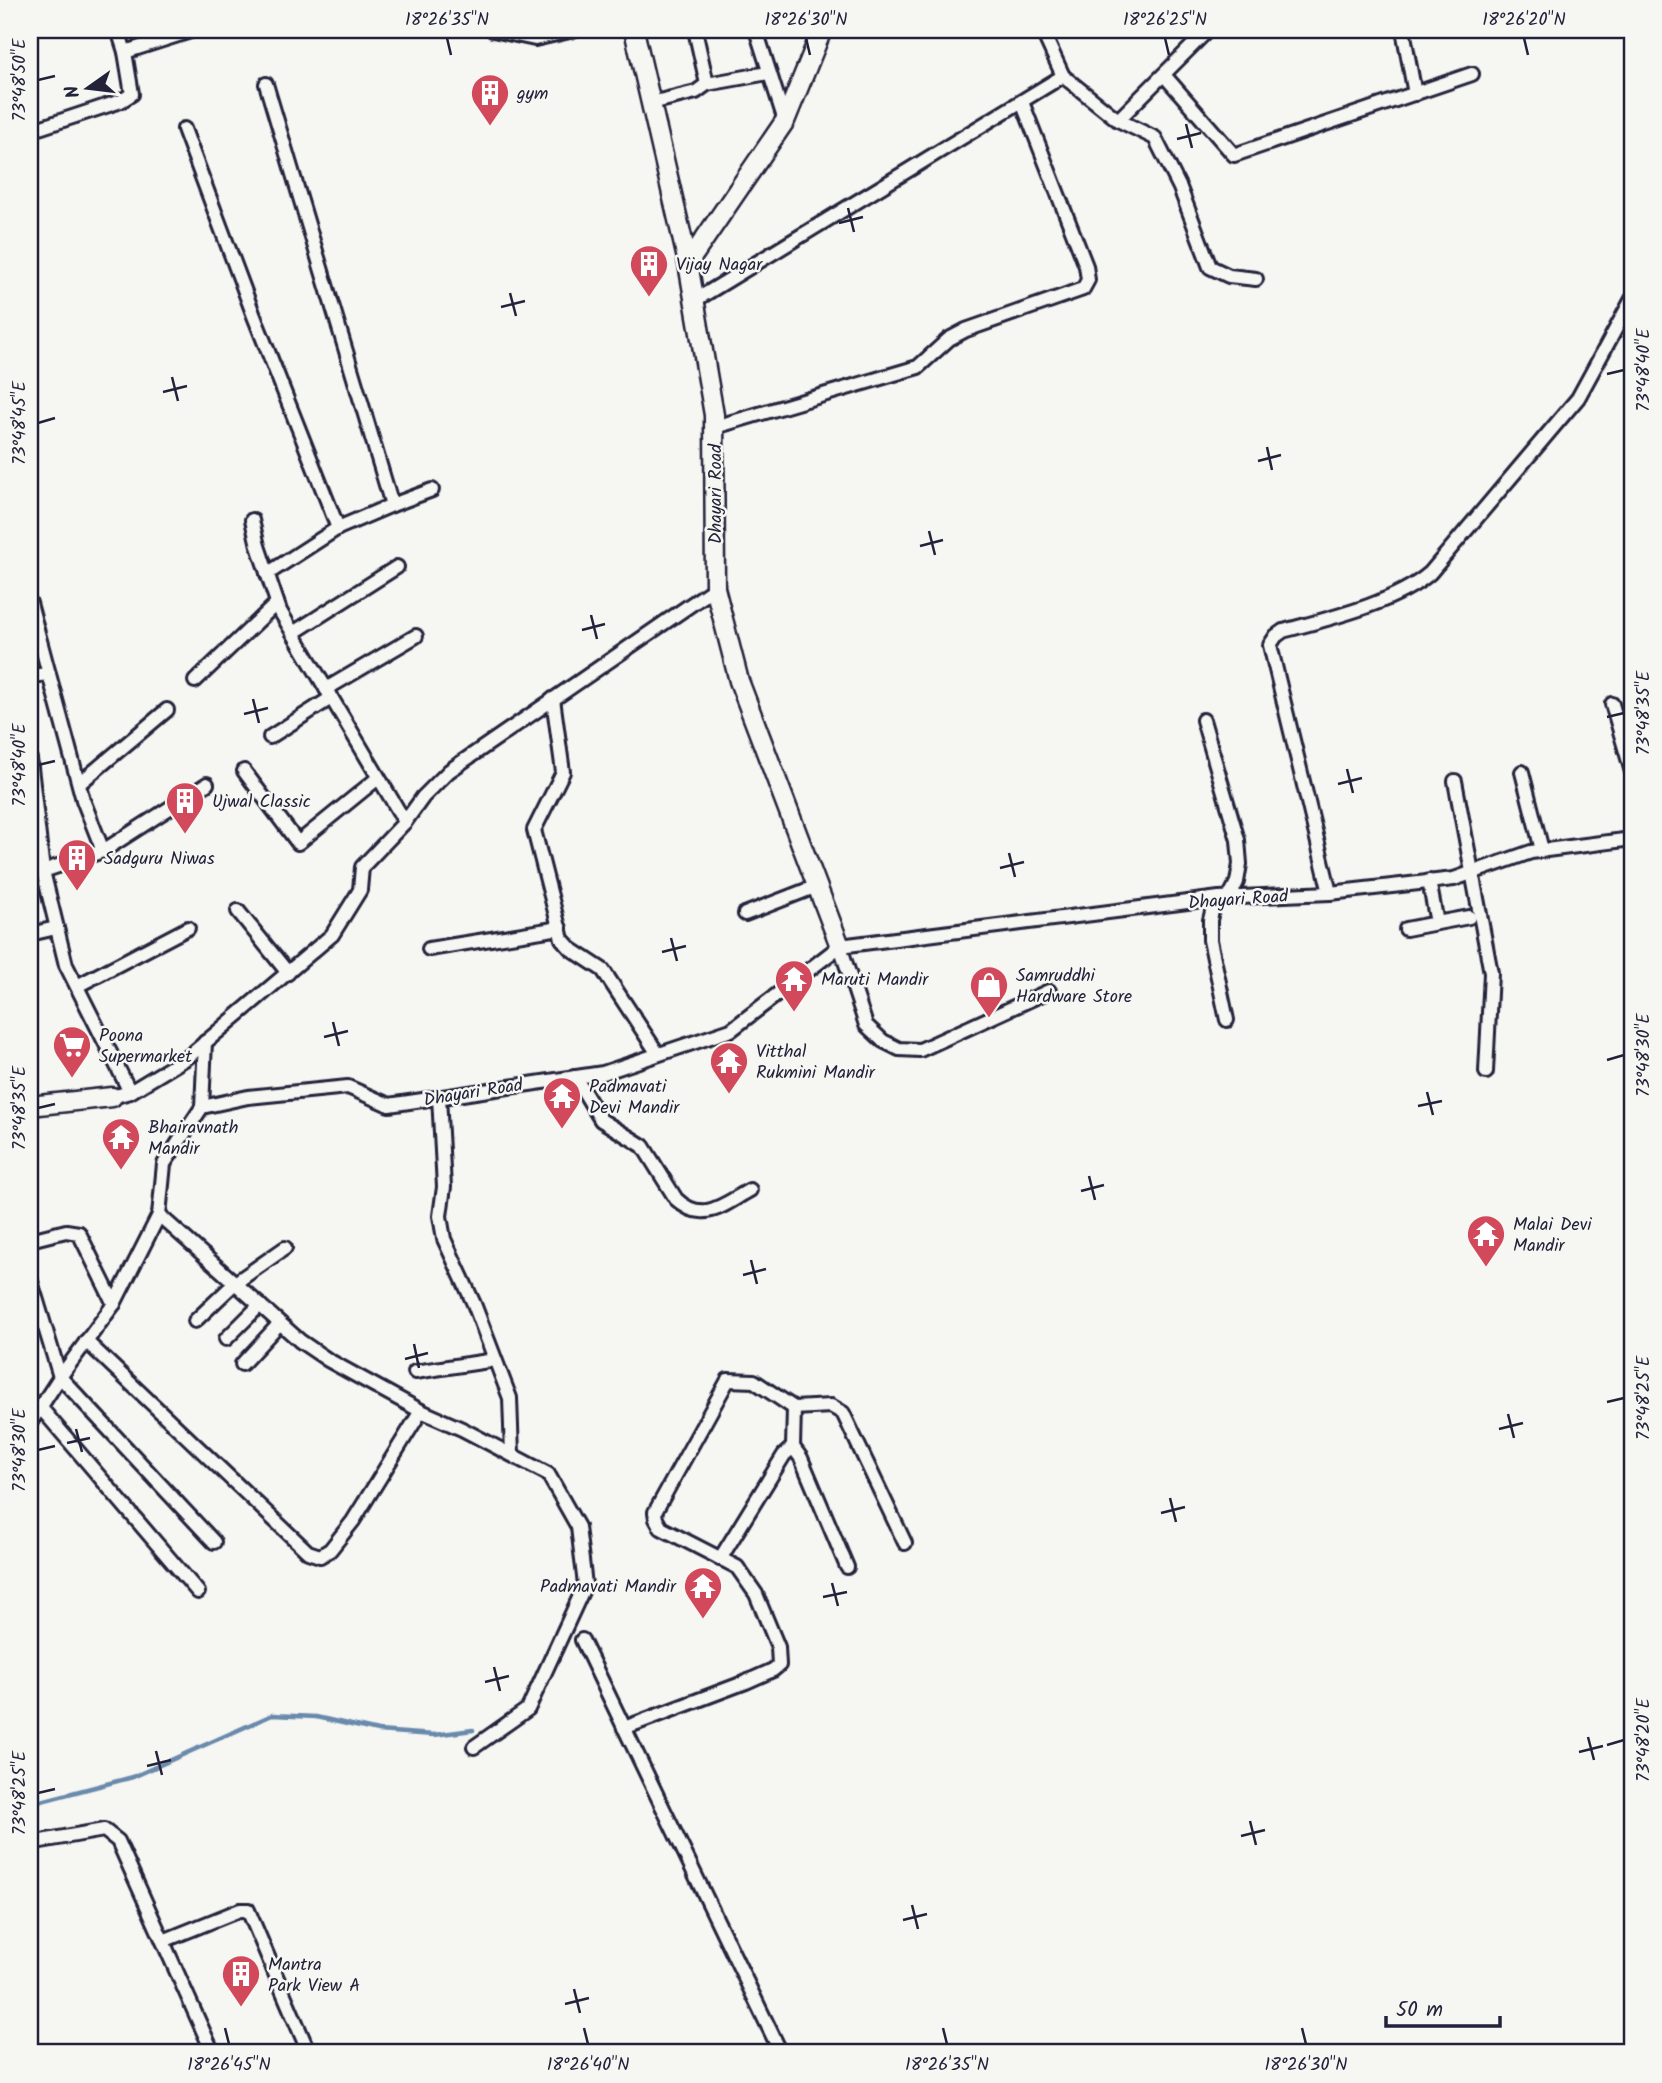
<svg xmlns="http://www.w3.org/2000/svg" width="1662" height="2083" viewBox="0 0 1662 2083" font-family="Kalam,sans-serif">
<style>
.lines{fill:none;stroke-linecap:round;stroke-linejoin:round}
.stream{stroke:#698aac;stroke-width:4.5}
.street-casing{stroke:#22223b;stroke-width:18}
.secondary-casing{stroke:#22223b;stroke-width:23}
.street{stroke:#f6f6f2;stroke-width:12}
.secondary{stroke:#f6f6f2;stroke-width:18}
.ticks{fill:none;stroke:#22223b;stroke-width:2.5}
.labels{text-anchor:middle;stroke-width:5;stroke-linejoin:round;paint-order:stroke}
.poi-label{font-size:18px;fill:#22223b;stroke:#f6f6f2;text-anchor:start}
.street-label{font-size:18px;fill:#22223b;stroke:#f6f6f2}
.neatline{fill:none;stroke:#22223b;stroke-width:2.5}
.ticks-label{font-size:18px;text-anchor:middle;fill:#22223b}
</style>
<rect width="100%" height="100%" fill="#f6f6f2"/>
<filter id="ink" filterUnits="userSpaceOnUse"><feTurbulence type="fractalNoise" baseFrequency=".0143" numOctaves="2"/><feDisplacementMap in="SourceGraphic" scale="14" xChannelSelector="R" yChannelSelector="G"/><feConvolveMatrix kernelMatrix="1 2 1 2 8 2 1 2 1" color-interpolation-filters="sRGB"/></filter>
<g filter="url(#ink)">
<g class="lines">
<!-- stream -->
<polyline class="stream" points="30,1804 133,1777 272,1715 316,1717 378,1731 434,1735 473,1730"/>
<!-- street casing -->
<g class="street-casing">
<g id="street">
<polyline points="493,30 535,39 574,30"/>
<polyline points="695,30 707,84"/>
<polyline points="756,30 785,121"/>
<polyline points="1042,30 1063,76"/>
<polyline points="1403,30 1415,94"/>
<polyline points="125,52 194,30"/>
<polyline points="1164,75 1234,155 1472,74"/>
<polyline points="651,103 696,92 707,84 768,73"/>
<polyline points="1118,120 1155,138 1180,188 1210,267 1229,276 1256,279"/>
<polyline points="184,129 254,316 338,528 392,505 266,84"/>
<polyline points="30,131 121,101 132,94 125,52 118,30"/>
<polyline points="694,301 1063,76 1118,120 1208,30"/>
<polyline points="715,427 918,367 949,339 966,330 1083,289 1088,280 1086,266 1022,102"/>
<polyline points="392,505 432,490"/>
<polyline points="252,520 258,546 280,611 405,822"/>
<polyline points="267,574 338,528"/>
<polyline points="30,603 49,674"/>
<polyline points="293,633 397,567"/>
<polyline points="30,676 49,674 83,800 103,851 207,784"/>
<polyline points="195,681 277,603"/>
<polyline points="326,689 416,636"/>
<polyline points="553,699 563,772 534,830 562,939 571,949 603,970 658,1054"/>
<polyline points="1612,704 1632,772"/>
<polyline points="1203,720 1238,840 1240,864 1237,882 1229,898"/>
<polyline points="270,737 331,698"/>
<polyline points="30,759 43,871 66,965 130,1092"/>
<polyline points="244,771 298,843 378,778"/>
<polyline points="1522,772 1542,850"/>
<polyline points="1455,781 1491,973 1486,1072"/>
<polyline points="80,783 167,710"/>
<polyline points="43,871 103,851"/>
<path d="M1330,893L1270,645L1276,636L1283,631C1327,619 1396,603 1430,573L1578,398L1632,299"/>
<polyline points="1215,899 1210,920 1210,940 1227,1020"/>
<polyline points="238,911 288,973"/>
<polyline points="745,914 817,886"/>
<polyline points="1437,923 1469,917"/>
<polyline points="1406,929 1437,923 1429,881"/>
<polyline points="30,934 56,928"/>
<polyline points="840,946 866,1025 883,1041 899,1049 920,1050 1049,991"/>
<polyline points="429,949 560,928"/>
<polyline points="77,986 188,928"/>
<path d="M575,1077L601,1120L643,1146L676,1199C703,1225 724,1204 750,1190"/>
<polyline points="112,1097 130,1092 188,1057 332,935 360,890 362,867 405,822 423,797 449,771 715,588"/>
<polyline points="439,1097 444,1187 440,1216 444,1239 474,1304 510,1398 512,1454"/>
<polyline points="202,1107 205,1042"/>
<polyline points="159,1215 300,1341 328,1360 421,1411 462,1429 548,1474 578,1527 585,1585 528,1709 474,1747"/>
<polyline points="30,1240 66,1231 79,1233 114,1304"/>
<polyline points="30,1278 60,1377 214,1542"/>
<polyline points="195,1321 235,1283 285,1248"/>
<polyline points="226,1339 260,1305"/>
<polyline points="86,1341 308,1552 320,1556 330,1550 353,1521 421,1411"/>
<polyline points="242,1364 280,1323"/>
<polyline points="415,1372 495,1360"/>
<polyline points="40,1407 198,1592"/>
<polyline points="30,1423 60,1377 114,1304 159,1215 164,1164 202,1107 248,1097 348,1087 389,1105 603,1073 731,1030 840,946 1219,898 1330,893 1454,879 1531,852 1632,839"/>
<polyline points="793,1447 794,1408"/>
<polyline points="720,1559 784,1455 793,1447 801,1458 847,1567"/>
<polyline points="582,1640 781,2053"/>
<polyline points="624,1728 746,1682 773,1670 779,1665 778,1647 756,1594 737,1567 661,1528 656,1519 655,1512 728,1380 754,1381 794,1408 831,1406 843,1413 905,1543"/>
<polyline points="30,1843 104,1830 118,1841 213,2053"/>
<polyline points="163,1941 240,1910 248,1910 309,2053"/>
</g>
</g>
<!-- secondary casing -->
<g class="secondary-casing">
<g id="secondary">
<polyline points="634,30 688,263 714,415 715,588 739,681 840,946"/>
<polyline points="688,263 785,121 822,30"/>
<polyline points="30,1106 112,1097"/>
</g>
</g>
<!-- street -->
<use href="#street" class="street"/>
<!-- secondary -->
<use href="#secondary" class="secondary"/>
</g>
</g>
<!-- ticks -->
<path class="ticks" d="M447,38L451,55M806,38L810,55M1165,38L1169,55M1524,38L1528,55M38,80L55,76M1186,124L1192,148M1177,139L1201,133M848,208L854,232M839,223L863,217M510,293L516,316M501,307L525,301M1607,374L1624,370M172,377L178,401M163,392L187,386M38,423L55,418M1267,447L1272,470M1258,461L1281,455M929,531L935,555M920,546L943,540M591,615L597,639M582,630L605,624M253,699L259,723M244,714L268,708M1607,717L1624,713M38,765L55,761M1347,769L1353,793M1338,784L1362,778M1009,853L1015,877M1000,868L1024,862M671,938L677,961M662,952L686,946M333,1022L339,1046M324,1037L348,1031M1607,1060L1624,1055M1427,1092L1433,1115M1418,1106L1442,1101M38,1108L55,1104M1089,1176L1095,1200M1081,1191L1104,1185M751,1260L757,1284M743,1275L766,1269M414,1344L419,1368M405,1359L428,1353M1607,1402L1624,1398M1508,1414L1514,1438M76,1429L82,1452M1499,1429L1523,1423M67,1443L90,1438M38,1450L55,1446M1170,1498L1176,1522M1161,1513L1185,1507M832,1583L838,1606M823,1597L847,1592M494,1667L500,1691M485,1682L509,1676M1588,1737L1594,1760M1607,1745L1624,1740M156,1751L162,1775M1579,1752L1603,1746M147,1766L171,1760M38,1793L55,1789M1250,1821L1256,1845M1241,1836L1265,1830M912,1905L918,1929M903,1920L927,1914M574,1989L580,2013M565,2004L589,1998M225,2028L229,2044M584,2028L588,2044M943,2028L947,2044M1302,2028L1306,2044"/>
<!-- icons -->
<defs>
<g id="building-pin" transform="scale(2.0125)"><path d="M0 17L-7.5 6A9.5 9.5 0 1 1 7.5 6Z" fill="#d1495b" stroke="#f6f6f2"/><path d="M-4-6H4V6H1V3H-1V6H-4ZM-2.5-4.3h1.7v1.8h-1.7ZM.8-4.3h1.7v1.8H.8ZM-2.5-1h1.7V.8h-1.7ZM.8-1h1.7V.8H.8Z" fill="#fff"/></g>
<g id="temple-pin" transform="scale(2.0125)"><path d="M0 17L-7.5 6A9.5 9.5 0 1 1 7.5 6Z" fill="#d1495b" stroke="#f6f6f2"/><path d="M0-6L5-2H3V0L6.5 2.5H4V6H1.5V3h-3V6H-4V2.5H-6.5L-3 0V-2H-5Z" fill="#fff"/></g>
<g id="shop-pin" transform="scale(2.0125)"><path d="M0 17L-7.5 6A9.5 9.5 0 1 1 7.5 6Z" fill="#d1495b" stroke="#f6f6f2"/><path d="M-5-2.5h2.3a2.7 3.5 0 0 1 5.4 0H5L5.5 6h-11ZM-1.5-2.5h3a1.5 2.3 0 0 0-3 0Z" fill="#fff"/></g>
<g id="supermarket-pin" transform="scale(2.0125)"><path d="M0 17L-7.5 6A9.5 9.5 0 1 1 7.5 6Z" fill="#d1495b" stroke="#f6f6f2"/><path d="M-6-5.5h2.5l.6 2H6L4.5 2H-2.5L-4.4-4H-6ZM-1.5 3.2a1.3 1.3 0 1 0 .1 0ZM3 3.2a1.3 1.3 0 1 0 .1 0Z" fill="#fff"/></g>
</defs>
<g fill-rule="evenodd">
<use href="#building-pin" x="490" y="93"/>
<use href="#building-pin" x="649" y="264"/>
<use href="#building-pin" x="185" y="801"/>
<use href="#building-pin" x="77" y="858"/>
<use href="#temple-pin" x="794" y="979"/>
<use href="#shop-pin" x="989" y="985"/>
<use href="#supermarket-pin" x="72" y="1045"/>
<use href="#temple-pin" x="729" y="1061"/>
<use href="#temple-pin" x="562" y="1096"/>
<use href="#temple-pin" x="121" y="1137"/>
<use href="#temple-pin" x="1486" y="1234"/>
<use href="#temple-pin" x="703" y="1586"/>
<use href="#building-pin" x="241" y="1974"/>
</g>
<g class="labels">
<!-- poi labels -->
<g class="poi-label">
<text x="517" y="99">gym</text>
<text x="676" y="270">Vijay Nagar</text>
<text x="212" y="807">Ujwal Classic</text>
<text x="104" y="864">Sadguru Niwas</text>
<text x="1016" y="981">Samruddhi<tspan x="1016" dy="21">Hardware Store</tspan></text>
<text x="821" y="985">Maruti Mandir</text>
<text x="99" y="1041">Poona<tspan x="99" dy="21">Supermarket</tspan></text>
<text x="756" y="1057">Vitthal<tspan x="756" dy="21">Rukmini Mandir</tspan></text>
<text x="589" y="1092">Padmavati<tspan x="589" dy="21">Devi Mandir</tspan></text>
<text x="148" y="1133">Bhairavnath<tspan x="148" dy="21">Mandir</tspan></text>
<text x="1513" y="1230">Malai Devi<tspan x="1513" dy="21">Mandir</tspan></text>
<text x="676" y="1592" text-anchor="end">Padmavati Mandir</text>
<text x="268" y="1970">Mantra<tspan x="268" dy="21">Park View A</tspan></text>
</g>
<!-- street labels -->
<g class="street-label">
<text transform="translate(715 494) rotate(-90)" y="6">Dhayari Road</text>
<text transform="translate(1238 899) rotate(-4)" y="6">Dhayari Road</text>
<text transform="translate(473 1092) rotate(-9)" y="6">Dhayari Road</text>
</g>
</g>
<!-- margin -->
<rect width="1662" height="2083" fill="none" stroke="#f6f6f2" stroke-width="77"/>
<!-- north arrow -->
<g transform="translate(88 88) rotate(256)" stroke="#f6f6f2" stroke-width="5" paint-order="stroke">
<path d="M0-5L12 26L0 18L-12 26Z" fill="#22223b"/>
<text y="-10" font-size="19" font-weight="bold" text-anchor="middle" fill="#22223b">N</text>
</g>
<!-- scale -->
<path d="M1386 2016v10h114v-10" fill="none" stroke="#22223b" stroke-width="3.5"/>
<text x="1396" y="2016" font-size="21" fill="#22223b" stroke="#f6f6f2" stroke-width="5" paint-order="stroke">50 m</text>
<rect x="38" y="38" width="1586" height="2006" class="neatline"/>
<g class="ticks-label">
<text x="447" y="25">18°26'35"N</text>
<text x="806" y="25">18°26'30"N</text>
<text x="1165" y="25">18°26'25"N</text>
<text x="1524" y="25">18°26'20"N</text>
<text transform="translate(19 80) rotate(-90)" y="6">73°48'50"E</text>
<text transform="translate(1643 370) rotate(-90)" y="6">73°48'40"E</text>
<text transform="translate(19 423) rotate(-90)" y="6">73°48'45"E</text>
<text transform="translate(1643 713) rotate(-90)" y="6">73°48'35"E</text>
<text transform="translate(19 765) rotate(-90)" y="6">73°48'40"E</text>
<text transform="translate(1643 1055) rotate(-90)" y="6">73°48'30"E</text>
<text transform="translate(19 1108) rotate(-90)" y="6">73°48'35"E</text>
<text transform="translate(1643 1398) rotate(-90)" y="6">73°48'25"E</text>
<text transform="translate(19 1450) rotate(-90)" y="6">73°48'30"E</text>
<text transform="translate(1643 1740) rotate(-90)" y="6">73°48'20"E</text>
<text transform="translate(19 1793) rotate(-90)" y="6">73°48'25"E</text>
<text x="229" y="2070">18°26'45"N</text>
<text x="588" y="2070">18°26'40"N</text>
<text x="947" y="2070">18°26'35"N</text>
<text x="1306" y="2070">18°26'30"N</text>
</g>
</svg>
